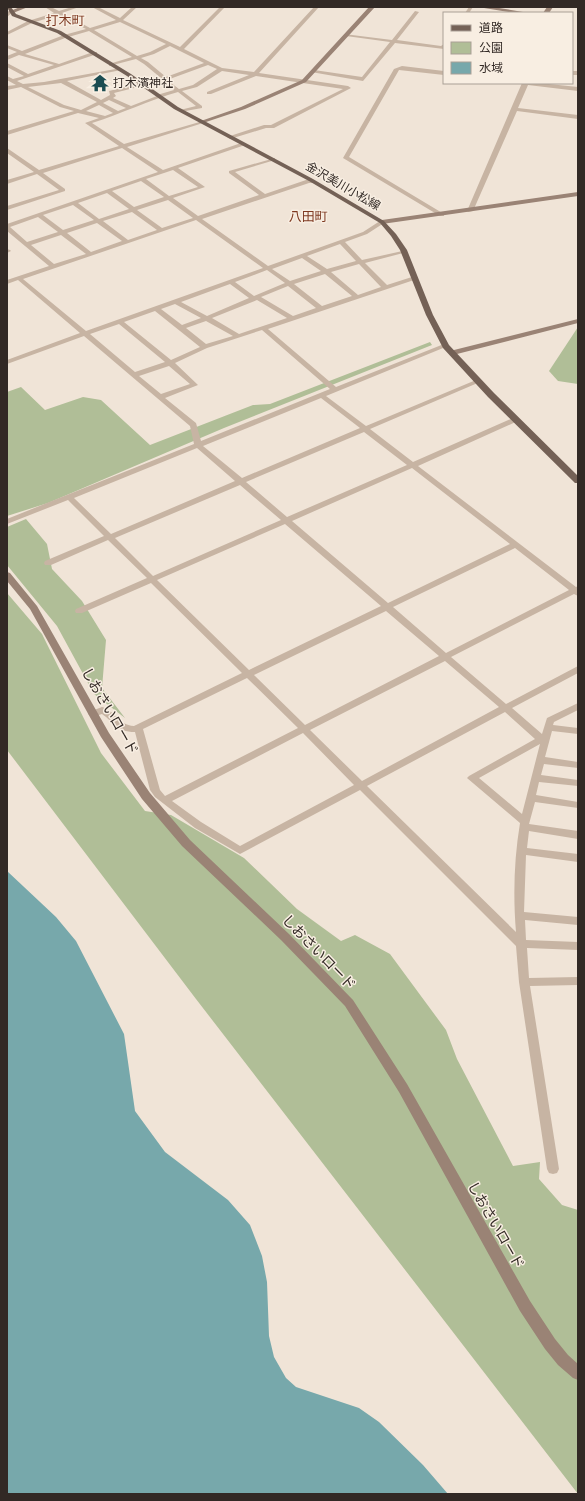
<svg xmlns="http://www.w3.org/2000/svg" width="585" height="1501" viewBox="0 0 585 1501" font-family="'Asap Condensed','Noto Sans JP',sans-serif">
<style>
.green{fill:#b0be97}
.water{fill:#77a8ab}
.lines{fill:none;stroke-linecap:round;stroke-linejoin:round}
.street{fill:#c7b4a3;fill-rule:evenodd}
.secondary{fill:#9a8375;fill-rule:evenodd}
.primary{fill:#746156;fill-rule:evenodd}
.labels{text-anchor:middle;stroke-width:3;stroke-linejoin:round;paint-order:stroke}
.far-poi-label{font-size:12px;fill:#322925;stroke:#f8eee2;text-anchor:start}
.far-street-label{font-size:12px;fill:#322925;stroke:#f8eee2}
.far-quarter-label{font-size:13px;fill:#7e3921;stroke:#f8eee2}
.street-label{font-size:14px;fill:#322925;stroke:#f8eee2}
</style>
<rect width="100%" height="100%" fill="#f0e4d7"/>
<!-- green -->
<g class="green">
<polygon points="578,327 578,384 558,381 549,371"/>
<polygon points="430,342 432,345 224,428 48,503 7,516 7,392 21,387 45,410 83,397 101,400 150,445 253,405 270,404"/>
<polygon points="26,519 47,544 52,569 82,601 106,640 102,688 125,718 94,694 57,626 7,565 7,527"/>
<polygon points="7,593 42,634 101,753 145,811 171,815 244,858 297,909 341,941 355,935 390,954 446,1030 457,1059 513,1166 540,1162 539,1179 562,1205 578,1210 578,1494 196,999 7,750"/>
</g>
<!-- water -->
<polygon class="water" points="7,871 56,917 76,941 124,1034 135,1111 165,1152 228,1200 250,1225 262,1256 267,1282 269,1336 274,1357 286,1378 296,1387 359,1408 379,1422 423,1465 448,1494 7,1494"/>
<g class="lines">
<!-- street -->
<g class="street">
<path d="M45,7H51L59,11L72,7H79L62,13L90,28L116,20L92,7H98L120,18L132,7H137L123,20L180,47L220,7H225L184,49L222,68L254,72L314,7H319L259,73L348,86L351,88L274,128H266L230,139L227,137L264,125H271L343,89L256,76L211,94H207V92L249,75L222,71L197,87L182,91L202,106V108L180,112V110L196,106L178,92C149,100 121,114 92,123L124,144L203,121V123L127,147L163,170L241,143H245V145L178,168L205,187L173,198L198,216L259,195L229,173V171L275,158V160L235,172L265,194L309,179H313V183H309L202,219L268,266L363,232L380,221H384V223L367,234L345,242L362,260L407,250V252L365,263L387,285L415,276L418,278L417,279L268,329L336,387L444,344H448V346L326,396L366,426L476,380H480V382L370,429L413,462L513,418H516L520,420L418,466L576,587L578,586V596L574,594L451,657L506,704L578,666V673L512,708L542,734L547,718L578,703V710L554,722L553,725L578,728V734L552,731L545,757L578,762V768L544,764L541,775L578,780V786L539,782L536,795L578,802V808L535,802L529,824L578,831V839L529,831L527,848L578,854V862L526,855L524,912L578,917V925L525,920L526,940L578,942V950L527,948L529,978L578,977V985L530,986L559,1169L557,1173L553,1174L549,1173L547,1169L519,982L516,946L360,790L240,854L195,828L155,797L150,790L135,732C116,732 115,723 102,714L92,717L88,714L89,712L102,707C116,711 118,725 134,726L242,673L151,583L82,613H76L75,611L76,609L147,578L108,540L51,565H45L44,563L45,561L104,536L68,500L7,524V519L194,444L190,426L84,336L7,364V360L80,333L18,280L7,284V280L49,266L7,231V224L158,172L122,148L43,173L65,189V191L7,210V206L59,190L37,174L7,184V180L34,172L7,153V148L39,170L119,146L85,123L99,118L78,113L7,135V131L74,111L60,107L21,87L7,90V86L16,85L7,80V76L13,79L24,76L7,67V63L28,74L54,65L19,55L7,60V56L17,52L7,48V45L22,51L64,35L86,29L58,15L32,23L7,35V32L28,21L54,13ZM120,22L166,44L150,52L137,56L94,30ZM89,31L132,57L109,64V66L136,59L144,64L161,78L109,91L110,95L101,100L67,81L121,70V68L44,82L23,84L17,81L97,54V52H93L59,64L25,54L65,38ZM170,46L204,63L166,77L148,62L141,58L154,54ZM208,65L217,69L193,85L179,89L167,80ZM162,81L174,90L157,95V96L131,106L113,98L116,96L114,93ZM61,83L97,102L81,110L64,105L28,87ZM109,100L126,108L118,111L103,103ZM99,105L113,113L105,116L86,111ZM173,170L198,187L169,196L146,179ZM141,181L164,197L134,207L112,191ZM107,193L129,209L99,219L78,203ZM168,200L193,218L162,228L137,210ZM73,205L94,220L63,230L43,215ZM132,212L157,230L128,240L103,221ZM38,217L58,232L27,242L10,227ZM196,220L263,268L86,331L23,279ZM97,223L122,241L91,252L67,233ZM61,235L86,254L54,264L31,245ZM340,244L356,261L327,269L307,256ZM302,258L321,271L290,281L272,269ZM359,264L381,287L358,295L331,272ZM267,270L285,283L254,296L235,282ZM325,274L352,296L322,306L294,284ZM230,284L249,298L207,316L181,302ZM288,286L316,308L293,316L261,297ZM257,300L287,318L239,334L212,318ZM175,304L201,318L182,325L161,309ZM155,311L200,347L171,360L124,322ZM206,321L233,336L206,344L186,328ZM119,324L165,362L135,372L90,334ZM262,330L330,389L201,441L196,423L165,398L198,385L175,363L207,348ZM169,366L190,384L161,394L139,376ZM321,398L360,428L242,478L203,446ZM364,432L407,465L287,517L246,482ZM197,448L235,481L111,534L74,498ZM412,468L510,544L388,603L292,521ZM240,485L281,520L153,576L115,538ZM285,524L381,606L249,670L157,580ZM515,548L569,590L446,653L393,607ZM386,611L439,656L305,725L254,675ZM445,661L499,707L362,781L310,730ZM247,678L298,728L165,796L160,790L143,729ZM505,712L535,739L469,776L467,778L520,823C514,859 513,896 516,932L367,786ZM303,733L354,785L240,846L201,822L172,801ZM540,744L522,814L479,778Z"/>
<polygon points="469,7 473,7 469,13 465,13"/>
<polygon points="9,11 13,12 7,17 7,13"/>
<polygon points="415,11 419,12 397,40 441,46 444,44 444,49 395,43 363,81 311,72 314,70 362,77 390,42 346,36 344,36 344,34 392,40"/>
<polygon points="402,66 444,71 444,75 399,70 349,157 444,214 444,216 440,216 343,158 394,69"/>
<rect x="572" y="71" width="6" height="4"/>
<polygon points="522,83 539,83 578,87 578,91 528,85 518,108 578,115 578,119 517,111 473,211 468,212 467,211"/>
<polygon points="7,249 10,250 11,251 7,253"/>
</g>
<!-- secondary -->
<g class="secondary">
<polygon points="20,7 28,7 13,13 8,12"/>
<polygon points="369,7 375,7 306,82 245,109 203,123 198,122 241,107 302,80"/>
<polygon points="478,7 493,7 529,13 514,13"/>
<polygon points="547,7 553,7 549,13 543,13"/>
<polygon points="578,192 578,196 382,224 379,222 382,220"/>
<polygon points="578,319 578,323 453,355 449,353 450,351"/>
<polygon points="7,572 10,573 37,606 109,733 150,793 190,840 289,934 353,1000 407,1084 530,1301 555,1339 568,1355 578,1364 578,1380 573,1378 558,1365 545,1349 520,1311 399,1092 345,1006 281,940 182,846 142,799 101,737 30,609 7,581"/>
</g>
<!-- primary -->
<polygon class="primary" points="7,7 11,7 16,14 61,31 131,74 178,107 313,179 384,221 396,234 407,250 433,315 449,345 494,393 578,476 578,483 575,483 488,397 443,348 426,315 400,250 391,236 380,223 309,181 174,109 127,76 57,33 12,16"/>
</g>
<!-- icons -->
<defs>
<g id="temple-bare" transform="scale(1.38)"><path d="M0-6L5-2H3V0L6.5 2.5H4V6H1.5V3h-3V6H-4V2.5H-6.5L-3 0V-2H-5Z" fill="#1c4d52" stroke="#f8eee2" stroke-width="2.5" paint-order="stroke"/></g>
</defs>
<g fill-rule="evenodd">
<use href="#temple-bare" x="100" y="83"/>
</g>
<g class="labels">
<!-- far-poi labels -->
<g class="far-poi-label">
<text x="113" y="87">打木濱神社</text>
</g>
<!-- far-street labels -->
<g class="far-street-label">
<text transform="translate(343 186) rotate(30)" y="4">金沢美川小松線</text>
</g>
<!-- far-quarter labels -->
<g class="far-quarter-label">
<text x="65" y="25">打木町</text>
<text x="308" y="221">八田町</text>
</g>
<!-- street labels -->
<g class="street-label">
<text transform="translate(110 711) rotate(60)" y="5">しおさいロード</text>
<text transform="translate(319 952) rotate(46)" y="5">しおさいロード</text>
<text transform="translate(496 1225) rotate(60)" y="5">しおさいロード</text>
</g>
</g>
<!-- border -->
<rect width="585" height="1501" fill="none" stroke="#322925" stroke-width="16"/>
<!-- legend -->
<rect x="443" y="12" width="130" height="72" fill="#f8eee2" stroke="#a99f96"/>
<rect x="451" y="25" width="20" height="6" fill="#746156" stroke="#a99f96"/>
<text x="479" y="32" font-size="12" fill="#322925">道路</text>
<rect x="451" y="42" width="20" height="12" fill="#b0be97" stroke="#a99f96"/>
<text x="479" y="52" font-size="12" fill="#322925">公園</text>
<rect x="451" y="62" width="20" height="12" fill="#77a8ab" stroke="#a99f96"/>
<text x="479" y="72" font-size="12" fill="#322925">水域</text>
</svg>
